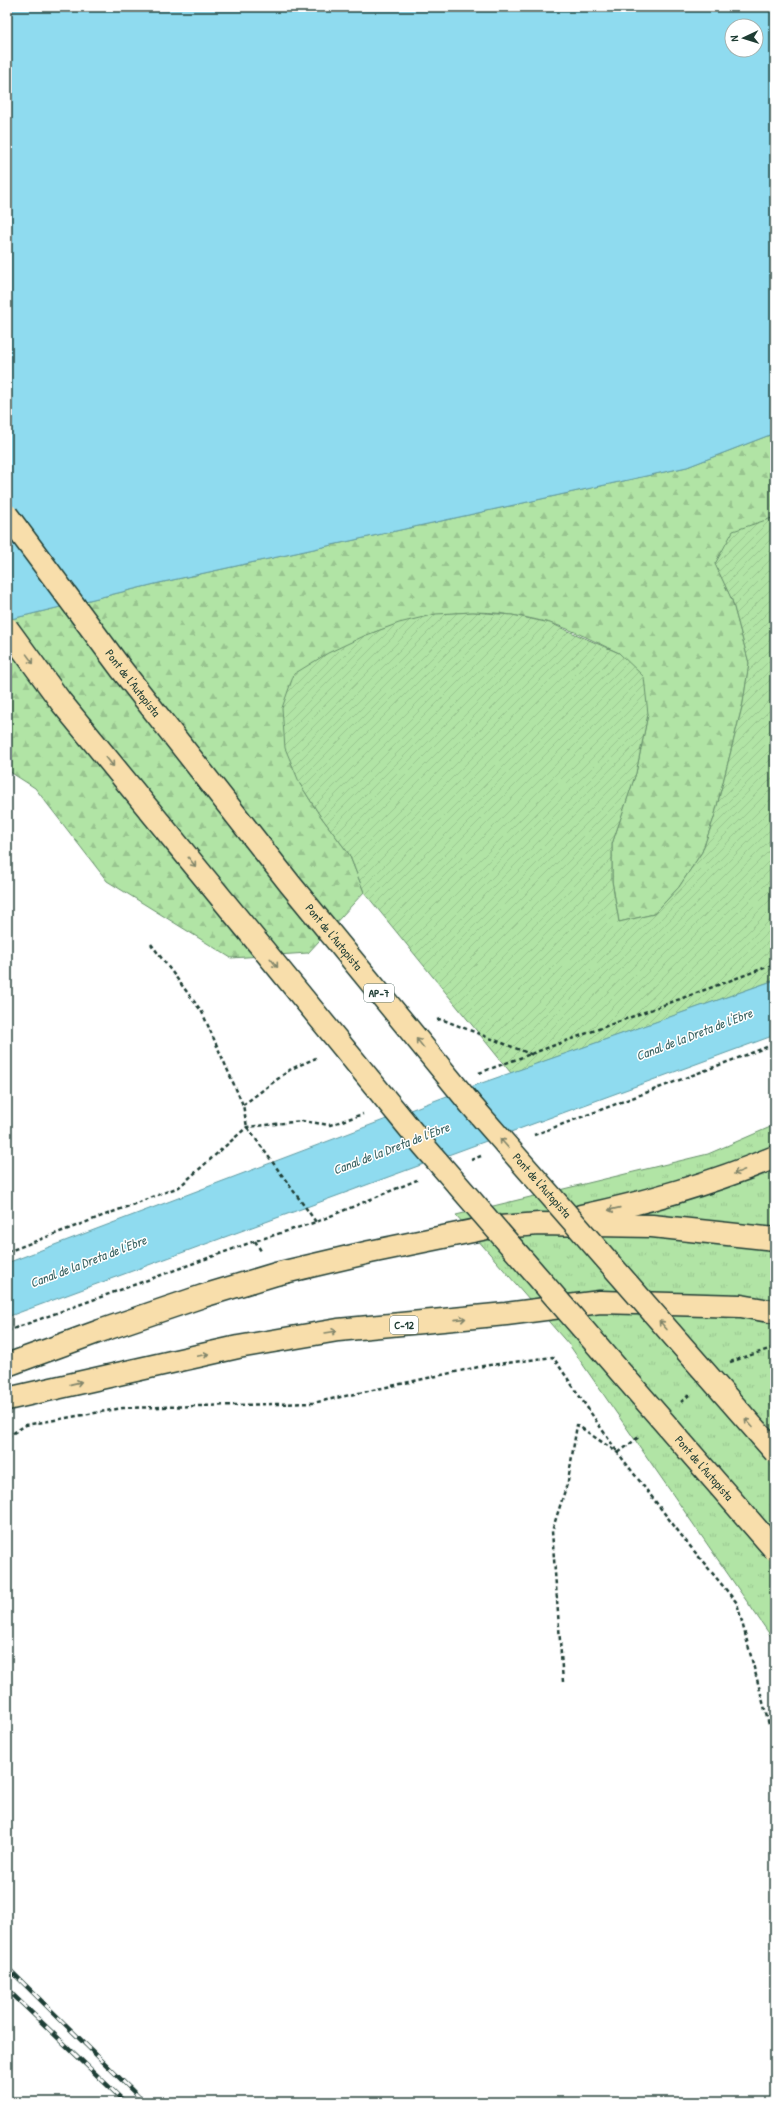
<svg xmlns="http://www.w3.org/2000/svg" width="782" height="2109" viewBox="0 0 782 2109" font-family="'Patrick Hand',sans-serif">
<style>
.grass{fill:url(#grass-tufts);stroke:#68906c}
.forest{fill:url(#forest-firs);stroke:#68906c}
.garden{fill:url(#garden-furrows);stroke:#68906c}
.water{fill:#8fdbef;stroke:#629ca4;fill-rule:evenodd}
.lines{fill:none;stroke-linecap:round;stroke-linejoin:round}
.major-casing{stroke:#1f3d34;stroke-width:25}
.path{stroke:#1f3d34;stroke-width:2.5;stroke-dasharray:4 3;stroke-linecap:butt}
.major{stroke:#f8deab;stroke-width:22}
.rail-casing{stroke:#1f3d34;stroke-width:4.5}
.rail{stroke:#fff;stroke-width:3;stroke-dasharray:9;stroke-linecap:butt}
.highway-bridge-casing{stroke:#1f3d34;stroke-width:25;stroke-linecap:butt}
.highway-bridge{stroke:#f8deab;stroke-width:22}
.oneway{stroke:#81856a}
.labels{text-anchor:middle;stroke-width:3;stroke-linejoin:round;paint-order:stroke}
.shield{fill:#fff;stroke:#627771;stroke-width:1}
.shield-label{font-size:11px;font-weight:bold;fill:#1f3d34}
.street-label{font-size:12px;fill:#1f3d34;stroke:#fff}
.water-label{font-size:13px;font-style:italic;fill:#3b6463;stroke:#fff}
</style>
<defs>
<pattern id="grass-tufts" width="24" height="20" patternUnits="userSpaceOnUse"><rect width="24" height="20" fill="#b1e4a5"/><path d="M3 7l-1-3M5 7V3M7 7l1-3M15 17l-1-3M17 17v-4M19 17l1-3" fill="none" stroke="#98c48f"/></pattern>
<pattern id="forest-firs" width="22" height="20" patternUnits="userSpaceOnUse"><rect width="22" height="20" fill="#b1e4a5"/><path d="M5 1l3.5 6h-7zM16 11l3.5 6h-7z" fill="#98c48f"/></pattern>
<pattern id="garden-furrows" width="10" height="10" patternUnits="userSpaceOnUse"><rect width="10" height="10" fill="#b1e4a5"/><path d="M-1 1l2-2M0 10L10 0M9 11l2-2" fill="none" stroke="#98c48f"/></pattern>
</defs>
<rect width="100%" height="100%" fill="#fff"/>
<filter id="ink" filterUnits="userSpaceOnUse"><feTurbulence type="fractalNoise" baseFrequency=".025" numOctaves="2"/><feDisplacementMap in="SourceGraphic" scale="8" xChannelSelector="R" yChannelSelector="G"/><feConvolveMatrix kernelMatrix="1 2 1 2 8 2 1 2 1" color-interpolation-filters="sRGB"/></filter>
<g filter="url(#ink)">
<!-- grass -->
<polygon class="grass" points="775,1125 775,1642 570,1346 456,1215 708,1154"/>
<!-- forest -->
<path class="forest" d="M775,433V517L768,520L715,563L732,600L749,663L743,703L714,818L702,852L679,887L654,914L619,922L612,881V844L636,773L648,714L619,653C597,643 573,629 549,623C480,604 430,611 364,636L300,784L319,814L349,854L364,892L308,953L231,958L107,881L35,788L7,770V620L159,583L687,467Z"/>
<!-- garden -->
<polygon class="garden" points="775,517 775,980 511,1073 364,892 349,854 319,814 300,784 285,748 282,708 294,674 328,653 364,636 399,623 436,614 473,612 512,615 550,623 619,653 644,677 648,714 636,773 612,844 612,881 619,922 654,914 679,887 702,852 714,818 743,703 749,663 732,600 715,564 733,531"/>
<!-- water -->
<g class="water">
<path d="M7,7H775V433L687,467L159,583L7,620ZM732,26H756V50H732Z"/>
<polygon points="775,980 775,1035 7,1317 7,1263 476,1085"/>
</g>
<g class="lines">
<!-- major casing -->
<g class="major-casing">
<g id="major">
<path d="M581,1216C648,1202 712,1183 775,1157"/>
<polyline points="7,1365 100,1331 203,1296 276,1274 370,1252 487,1228 539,1224 652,1226 775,1239"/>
<polyline points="7,1399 238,1347 338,1330 506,1314 600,1302 741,1306 775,1312"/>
</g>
</g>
<!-- path -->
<g class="path">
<polyline points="151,944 202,1012 243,1105 247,1127 316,1222"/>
<polyline points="437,1020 441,1019 533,1055"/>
<polyline points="479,1073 775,964"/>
<polyline points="243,1105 291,1069 316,1058"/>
<polyline points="534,1135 775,1044"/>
<polyline points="471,1160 481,1156"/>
<polyline points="255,1241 261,1251"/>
<polyline points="7,1252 179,1187 247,1127 302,1121 330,1125 363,1114"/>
<polyline points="7,1331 255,1241 316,1222 417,1180"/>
<polyline points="730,1362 775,1347"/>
<polyline points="681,1402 689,1395"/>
<polyline points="7,1437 26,1425 123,1408 313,1403 483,1366 553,1357 618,1453 640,1436"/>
<polyline points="563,1682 552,1531 568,1481 577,1425 618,1453 685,1540 737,1603 769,1725"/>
</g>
<!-- major -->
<use href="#major" class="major"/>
<!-- rail casing -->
<g class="rail-casing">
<g id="rail">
<polyline points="7,1967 144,2102"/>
<polyline points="7,1989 125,2102"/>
</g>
</g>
<!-- rail -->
<use href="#rail" class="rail"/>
<!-- highway-bridge casing -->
<g class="highway-bridge-casing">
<g id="highway-bridge">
<path id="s1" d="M7,515L122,670L290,884L472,1106L775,1452"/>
<path id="s2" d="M7,628L61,702L424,1146L775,1550"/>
</g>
</g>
<!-- highway-bridge -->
<use href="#highway-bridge" class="highway-bridge"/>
</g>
<!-- one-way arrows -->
<defs><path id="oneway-shaft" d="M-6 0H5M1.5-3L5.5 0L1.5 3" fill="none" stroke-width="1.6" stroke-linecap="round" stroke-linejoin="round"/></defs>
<g class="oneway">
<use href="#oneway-shaft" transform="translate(30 659) rotate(54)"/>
<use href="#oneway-shaft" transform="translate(110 762) rotate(51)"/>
<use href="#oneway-shaft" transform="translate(192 862) rotate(51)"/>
<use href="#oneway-shaft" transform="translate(274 963) rotate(51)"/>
<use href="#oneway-shaft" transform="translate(420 1043) rotate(-129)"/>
<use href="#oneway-shaft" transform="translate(504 1143) rotate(-131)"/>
<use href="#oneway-shaft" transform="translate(739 1172) rotate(158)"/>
<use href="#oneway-shaft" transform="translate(614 1209) rotate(167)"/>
<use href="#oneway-shaft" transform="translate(460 1319) rotate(-6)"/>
<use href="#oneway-shaft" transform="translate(663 1325) rotate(-131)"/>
<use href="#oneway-shaft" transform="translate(331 1332) rotate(-9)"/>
<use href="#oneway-shaft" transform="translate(203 1355) rotate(-12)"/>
<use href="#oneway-shaft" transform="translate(76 1383) rotate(-13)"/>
<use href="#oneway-shaft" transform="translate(749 1423) rotate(-132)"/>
</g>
</g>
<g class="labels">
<!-- shield labels -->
<g class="shield">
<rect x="364" y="984" width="30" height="18" rx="3"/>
<rect x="390" y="1316" width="28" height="18" rx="3"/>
</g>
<g class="shield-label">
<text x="379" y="997">AP-7</text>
<text x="404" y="1329">C-12</text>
</g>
<!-- street labels -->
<g class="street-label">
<text dy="4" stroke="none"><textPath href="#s1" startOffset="210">Pont de l'Autopista</textPath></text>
<text dy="4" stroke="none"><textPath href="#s1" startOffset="534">Pont de l'Autopista</textPath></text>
<text dy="4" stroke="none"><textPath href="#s1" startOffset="858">Pont de l'Autopista</textPath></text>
<text dy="4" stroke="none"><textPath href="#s2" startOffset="1092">Pont de l'Autopista</textPath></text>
</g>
<!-- water labels -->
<g class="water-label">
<text transform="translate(694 1034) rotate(-21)" y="5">Canal de la Dreta de l'Ebre</text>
<text transform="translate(391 1148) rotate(-21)" y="5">Canal de la Dreta de l'Ebre</text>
<text transform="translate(88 1261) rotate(-21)" y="5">Canal de la Dreta de l'Ebre</text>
</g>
</g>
<!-- margin -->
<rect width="782" height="2109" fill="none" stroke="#fff" stroke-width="24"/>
<rect x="12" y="12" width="758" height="2085" fill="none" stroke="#1f3d34" stroke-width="1.5" filter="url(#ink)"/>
<!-- north arrow -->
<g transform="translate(744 38) rotate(266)"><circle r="19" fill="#ffffff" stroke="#a5b1ae"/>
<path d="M0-3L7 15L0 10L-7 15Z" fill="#1f3d34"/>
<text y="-6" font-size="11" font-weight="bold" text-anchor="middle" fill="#1f3d34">N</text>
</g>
</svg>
